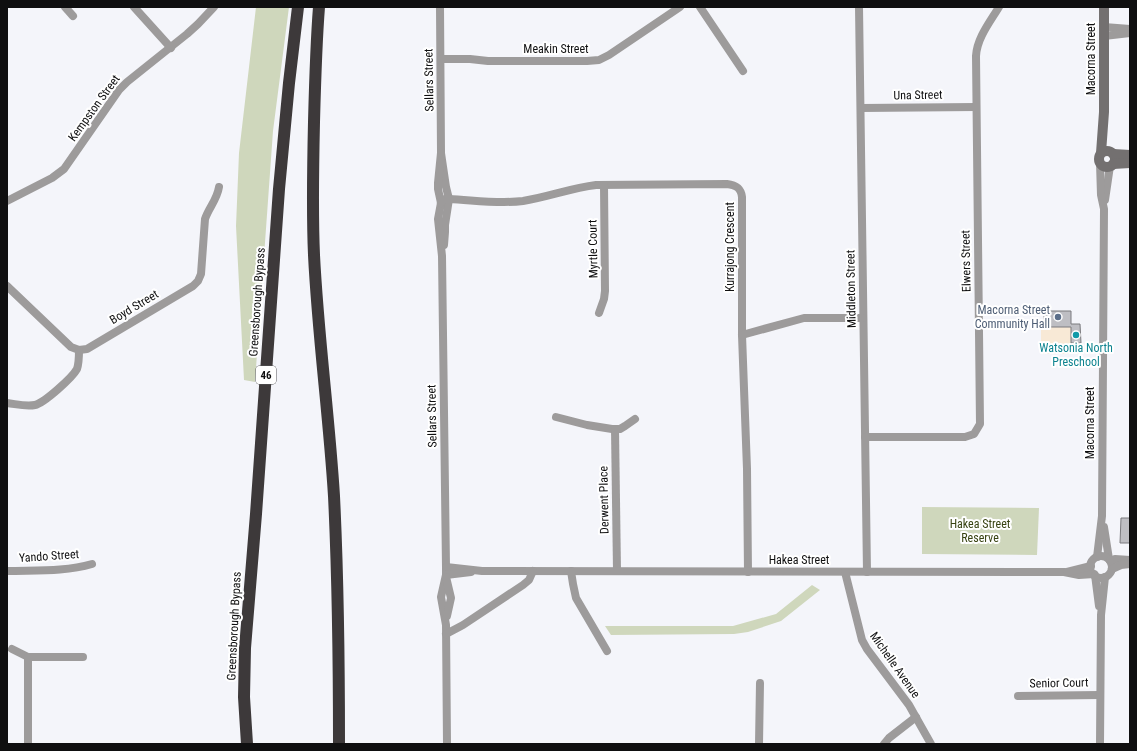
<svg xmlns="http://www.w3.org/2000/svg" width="1137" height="751" viewBox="0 0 1137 751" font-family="'Roboto Condensed',sans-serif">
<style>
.education{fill:#f8e9d6}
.green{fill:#cfd7bc}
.building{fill:#bebec3;stroke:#7a7a7e}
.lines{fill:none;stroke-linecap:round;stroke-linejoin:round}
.street{stroke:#9d9b9b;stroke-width:8}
.secondary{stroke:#737070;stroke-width:10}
.highway{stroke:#3d393a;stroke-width:12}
.service-dot{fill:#5c6f8a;stroke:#fff;stroke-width:1.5}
.culture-dot{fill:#0f9aa8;stroke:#fff;stroke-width:1.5}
.labels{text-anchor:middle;stroke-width:4;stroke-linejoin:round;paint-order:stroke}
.shield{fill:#fff;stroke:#575758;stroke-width:1}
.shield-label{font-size:11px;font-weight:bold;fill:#0f0f10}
.street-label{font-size:12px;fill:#0f0f10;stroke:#fff}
.service-label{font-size:12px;fill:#4e5e75;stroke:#fff;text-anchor:end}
.culture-label{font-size:12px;fill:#0d838f;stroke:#fff}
.park-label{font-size:12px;fill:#384312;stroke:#fff}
</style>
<rect width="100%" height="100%" fill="#f4f5fa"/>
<!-- education -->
<polygon class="education" points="1041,327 1071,327 1071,343 1081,343 1081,354 1041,354"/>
<!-- green -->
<g class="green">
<polygon points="256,7 289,7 273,131 255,382 244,380 236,226 239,153"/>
<polygon points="922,507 1039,508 1037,555 922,554"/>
<polygon points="812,585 820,590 781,621 748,632 734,634 611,635 605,626 733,626 776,614"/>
</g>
<!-- building -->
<g class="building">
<polygon points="1044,311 1071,311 1071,324 1080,324 1081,343 1071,343 1071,327 1044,327"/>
<polygon points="1121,518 1130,518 1130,543 1120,543"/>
</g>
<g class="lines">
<!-- street -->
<g class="street">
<polyline points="65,7 73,16"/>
<polyline points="134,7 171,48"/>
<polyline points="440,7 441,153 446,187 449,199 445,225 445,232 444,245"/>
<polyline points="700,7 743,71"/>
<polyline points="859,7 867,572"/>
<polyline points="1104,27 1130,29"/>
<polyline points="1104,36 1130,33"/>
<polyline points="441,59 470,59 488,61 587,61 599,60 609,55 680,7"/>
<polyline points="861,108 976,107"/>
<polyline points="441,153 438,183 438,189 441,203 438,219 442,256 446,567 446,575 441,597 446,625 447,744"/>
<polyline points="1105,200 1110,166"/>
<polyline points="7,201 52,178 64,169 119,90 127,82 187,34 198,24 214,7"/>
<path d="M441,203L445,199H449C473,200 498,204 523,201C548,197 571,188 596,185L727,184C736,185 741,188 742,197V335L747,469L748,572"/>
<path d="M7,286L71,347L79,350L87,349L193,286L198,281L201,274L205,219C209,207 217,200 219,187"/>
<polyline points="599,313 604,299 605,291 604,185"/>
<polyline points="742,335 804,318 863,318"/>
<path d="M7,403C16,404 26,407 35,405C44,403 72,378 77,369C79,363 79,357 79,350"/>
<polyline points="556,417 587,425 612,429 620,429 625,426 635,419"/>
<polyline points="615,429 617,571"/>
<path d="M865,437H965L974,434L980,424L976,56C977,38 990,22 999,7"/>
<polyline points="1104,527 1109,559"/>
<circle cx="1101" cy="567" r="11"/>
<polyline points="1097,557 1102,516 1104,209 1101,195 1100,163"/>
<polyline points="1110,561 1115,559 1130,560"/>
<polyline points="446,567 482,571 1064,572 1079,575 1094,574"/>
<polyline points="1112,569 1121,565 1130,564"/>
<path d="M7,571C35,570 65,572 92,564"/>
<polyline points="571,571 573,584 576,598 607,651"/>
<polyline points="845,572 862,640 867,649 909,705 931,744"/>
<polyline points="1067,572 1091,566"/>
<polyline points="446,575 471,572"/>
<polyline points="1095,575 1099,606"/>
<polyline points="446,577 451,598 447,616"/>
<polyline points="446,634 463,625 523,585 529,580 533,571"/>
<polyline points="12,649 28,657"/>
<polyline points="1018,696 1099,695"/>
<polyline points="28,744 28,657 83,657"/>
<polyline points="759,744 760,683"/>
<polyline points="884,744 889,738 916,717"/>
<polyline points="1100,744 1101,615 1105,577"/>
</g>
<!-- secondary -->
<g class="secondary">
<circle cx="1107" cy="159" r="8"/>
<polyline points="1101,153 1104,112 1104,7"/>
<polyline points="1113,154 1130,155"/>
<polyline points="1113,164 1130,163"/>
</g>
<!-- highway -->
<g class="highway">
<path d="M319,7C316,45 315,84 314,122C313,166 312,211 314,255C318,336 329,415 334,496C338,578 339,661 339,744"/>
<polyline points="247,744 244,697 245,648 256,514 279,189 289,83 298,7"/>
</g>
</g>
<!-- markers -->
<circle class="service-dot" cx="1058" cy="317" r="4"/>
<circle class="culture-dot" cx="1076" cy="335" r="4"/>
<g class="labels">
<!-- shield labels -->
<rect class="shield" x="256" y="366" width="20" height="18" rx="3"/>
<g class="shield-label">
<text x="266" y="379">46</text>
</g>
<!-- street labels -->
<g class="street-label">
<text x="556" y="53">Meakin Street</text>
<text transform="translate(1091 59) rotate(-90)" y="4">Macorna Street</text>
<text transform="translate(429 80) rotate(-91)" y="4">Sellars Street</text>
<text transform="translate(918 95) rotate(-1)" y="4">Una Street</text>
<text transform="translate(94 108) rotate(-54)" y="4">Kempston Street</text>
<text transform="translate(730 247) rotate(-90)" y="4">Kurrajong Crescent</text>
<text transform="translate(593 249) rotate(-91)" y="4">Myrtle Court</text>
<text transform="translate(966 261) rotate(-91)" y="4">Elwers Street</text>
<text transform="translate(851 289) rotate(-91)" y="4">Middleton Street</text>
<text transform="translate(257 302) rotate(-86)" y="4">Greensborough Bypass</text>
<text transform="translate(134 307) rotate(-31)" y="4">Boyd Street</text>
<text transform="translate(432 416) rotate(-91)" y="4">Sellars Street</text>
<text transform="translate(1090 423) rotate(-90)" y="4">Macorna Street</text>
<text transform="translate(604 500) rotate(-91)" y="4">Derwent Place</text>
<text transform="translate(49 556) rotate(-4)" y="4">Yando Street</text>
<text x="799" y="564">Hakea Street</text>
<text transform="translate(234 626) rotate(-87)" y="4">Greensborough Bypass</text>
<text transform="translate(895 665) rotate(55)" y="4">Michelle Avenue</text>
<text transform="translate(1059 683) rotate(-1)" y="4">Senior Court</text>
</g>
<!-- service labels -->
<g class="service-label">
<text x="1050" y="314">Macorna Street<tspan x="1050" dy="14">Community Hall</tspan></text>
</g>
<!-- culture labels -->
<g class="culture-label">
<text x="1076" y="352">Watsonia North<tspan x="1076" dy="14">Preschool</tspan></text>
</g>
<!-- park labels -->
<g class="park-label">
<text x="980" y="528">Hakea Street<tspan x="980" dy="14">Reserve</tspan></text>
</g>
</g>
<!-- border -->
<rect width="1137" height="751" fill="none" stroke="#0f0f10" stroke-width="16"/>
</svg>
